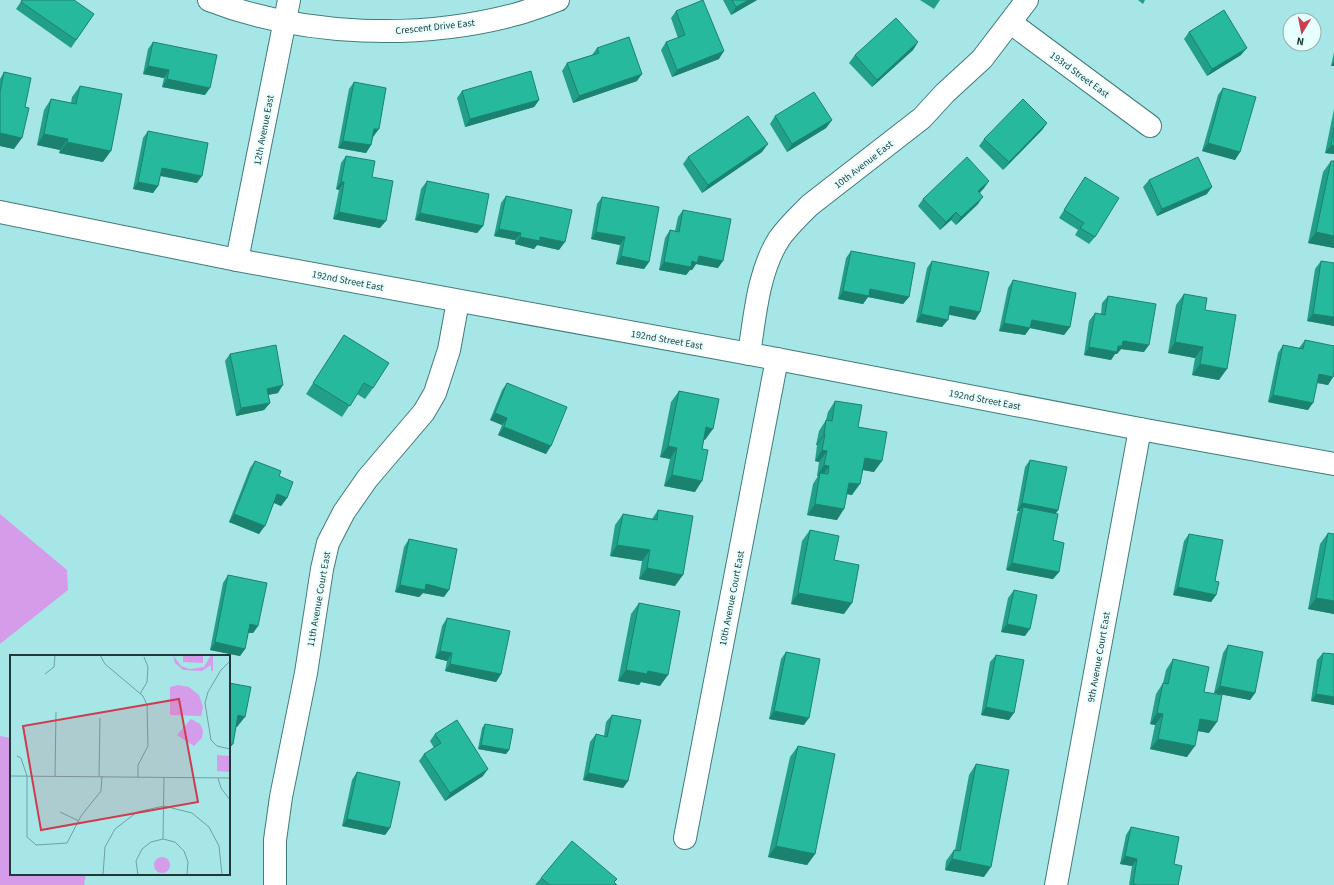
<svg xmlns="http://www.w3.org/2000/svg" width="1334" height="885" viewBox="0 0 1334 885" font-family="'Source Sans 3',sans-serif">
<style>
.green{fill:#d59de9}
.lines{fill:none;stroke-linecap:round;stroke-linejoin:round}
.minor-casing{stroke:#3f7c7d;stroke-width:24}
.minor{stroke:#fff;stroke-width:22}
.wall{fill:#229f88}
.shaded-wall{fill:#1b826f}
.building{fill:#27b99e;stroke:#1b826f}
.labels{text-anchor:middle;stroke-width:4;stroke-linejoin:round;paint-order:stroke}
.street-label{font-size:10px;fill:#1f3838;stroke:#e7ffff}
.inset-road{fill:none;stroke:#71a0a0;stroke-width:1}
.view{fill:#cd3d52;fill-opacity:0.15;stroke:#cd3d52;stroke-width:2}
.inset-edge{fill:none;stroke:#1f3838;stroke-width:2}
</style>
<rect width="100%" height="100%" fill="#a7e6e6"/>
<!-- green -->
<g class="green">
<polygon points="0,514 67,570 68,590 0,644"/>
<polygon points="0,736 11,738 11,874 86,874 84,885 0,885"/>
</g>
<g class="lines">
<!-- minor casing -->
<g class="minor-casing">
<g id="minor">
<path d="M209,0C304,37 420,40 517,14C531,10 544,5 558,0"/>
<polyline points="1011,23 1150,126"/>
<polyline points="0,212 237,260 777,359 1140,429 1334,464"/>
<polyline points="237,260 289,0"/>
<path d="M749,354C755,316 758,272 779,239C788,226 800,215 810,205L922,118L945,93L982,59L1027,0"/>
<polyline points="685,838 777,359"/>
<polyline points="275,885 275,840 281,797 306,673 322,569 328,543 344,512 367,479 424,412 435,393 449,350 458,301"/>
<polyline points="1056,885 1140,429"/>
</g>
</g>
<!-- minor -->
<use href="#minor" class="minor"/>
</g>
<!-- wall -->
<g class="wall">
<polygon points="22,0 94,14 71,48 16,9"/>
<polygon points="723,0 757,0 731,15"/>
<polygon points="920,0 940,0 934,9"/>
<polygon points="1138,0 1145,0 1143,4"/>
<polygon points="676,11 719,59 672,77 661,50 666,42 678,38 671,18"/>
<polygon points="1189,32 1241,55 1207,76 1184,39"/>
<polygon points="153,42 205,95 162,87 164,78 143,74 148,49"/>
<polygon points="918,42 913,50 872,87 849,63 855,55"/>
<polygon points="597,48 637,81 573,103 562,71 567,63 592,55"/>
<polygon points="1334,52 1334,66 1331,66"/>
<polygon points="4,72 14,149 0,146 0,79"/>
<polygon points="354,82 373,137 371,145 366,153 338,148 349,89"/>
<polygon points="80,86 103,162 59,153 60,150 37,145 44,110 51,99 71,103 72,97"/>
<polygon points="1223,88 1240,152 1235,160 1202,151 1218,95"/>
<polygon points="462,91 539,100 534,107 465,127 457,98"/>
<polygon points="1334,109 1334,154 1325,153"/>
<polygon points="775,116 832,120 826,128 787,152 770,124"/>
<polygon points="1047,123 1042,130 1003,170 979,146 984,139"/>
<polygon points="148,131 197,183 160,176 158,186 153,193 133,189 143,138"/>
<polygon points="762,152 702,193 683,164 688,157"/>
<polygon points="346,156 380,228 333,219 339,190 336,189 341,163"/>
<polygon points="1331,161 1334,248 1308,243 1323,172"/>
<polygon points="1085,177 1095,237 1089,244 1075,235 1078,230 1059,218"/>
<polygon points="1149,180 1207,194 1157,216 1143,187"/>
<polygon points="427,181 483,226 477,233 415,220 421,189"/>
<polygon points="989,181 984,188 980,193 978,204 956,225 951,220 940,230 918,206 923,199"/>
<polygon points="506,196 559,250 537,245 534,249 515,244 515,240 494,236 501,203"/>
<polygon points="602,197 649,262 644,269 616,264 620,245 591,239 597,204"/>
<polygon points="683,210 718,268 696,264 692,270 690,270 686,275 659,270 665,238 670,230 675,231 678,217"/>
<polygon points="851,251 909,297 903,304 868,297 863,304 838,299 846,258"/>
<polygon points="932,261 980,312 975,320 949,314 942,327 916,322 927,268"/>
<polygon points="1321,261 1334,326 1307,321 1315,269"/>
<polygon points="1013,280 1070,327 1064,335 1030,328 1025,335 999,331 1008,288"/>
<polygon points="1184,294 1205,310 1219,380 1192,375 1195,358 1168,353 1176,305"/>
<polygon points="1108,296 1144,352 1121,349 1117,354 1115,354 1111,360 1084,355 1089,321 1095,313 1101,314 1102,303"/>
<polygon points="344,335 373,388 365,399 357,394 342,417 306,394"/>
<polygon points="1305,340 1333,377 1328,385 1317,383 1308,410 1268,402 1278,353 1283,345 1299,348"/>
<polygon points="230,354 278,393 268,395 270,403 264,410 236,416 225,361"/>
<polygon points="507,383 546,454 498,435 502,425 490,420 502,390"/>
<polygon points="679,391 705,440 704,439 695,492 664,486 670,459 660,457 671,402"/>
<polygon points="835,401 858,427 874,472 863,470 852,495 847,494 837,520 807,515 813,484 818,476 817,476 819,462 815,461 817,445 816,445 819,431 826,420 828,412"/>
<polygon points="1030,460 1058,510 1056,513 1053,540 1059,572 1053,579 1006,570 1017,514 1019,511 1017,511 1025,467"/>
<polygon points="255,461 279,476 287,498 281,506 274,503 259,534 229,522 250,468"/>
<polygon points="658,510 675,586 639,579 642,561 610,556 615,525 623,514 652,519"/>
<polygon points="810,530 834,560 844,614 791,604 802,541"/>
<polygon points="1328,533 1334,614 1308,609 1320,544"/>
<polygon points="1189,534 1215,581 1216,595 1211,602 1173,595 1184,541"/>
<polygon points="409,539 444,597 423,593 419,597 395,592 404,547"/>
<polygon points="228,575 258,626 253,633 248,633 245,649 240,656 210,650 223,583"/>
<polygon points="1014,590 1025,636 1001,632 1008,598"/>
<polygon points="639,603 660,686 641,682 639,685 618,681 631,614"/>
<polygon points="447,618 501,674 496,682 445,671 447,661 435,658 442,626"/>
<polygon points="1228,645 1255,693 1250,700 1214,693 1223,653"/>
<polygon points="786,652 804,725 769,719 781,659"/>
<polygon points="1323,653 1334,705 1311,701 1317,660"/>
<polygon points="996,655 1009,720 981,715 990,662"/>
<polygon points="1173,659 1204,692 1209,733 1198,731 1187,757 1150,749 1155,725 1150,724 1156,694 1163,683 1166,670"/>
<polygon points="612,715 628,781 623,788 583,780 590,742 596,734 604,736 606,722"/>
<polygon points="485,724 509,750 506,754 478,749 482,728"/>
<polygon points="435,734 483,776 445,801 419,761 424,754 434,748 430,741"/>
<polygon points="798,746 815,854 807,865 768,857 790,757"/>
<polygon points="976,764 984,877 945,870 946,861 954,850 955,850 969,775"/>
<polygon points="357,772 390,828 385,835 342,826 352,780"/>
<polygon points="1131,827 1174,864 1178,885 1129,885 1132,866 1120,864 1126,835"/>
<polygon points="541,878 614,882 617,885 535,885"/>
</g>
<!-- shaded-wall -->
<g class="shaded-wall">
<polygon points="749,0 757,0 731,15 736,7"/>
<polygon points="918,42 913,50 872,87 877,80"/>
<polygon points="1247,48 1241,55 1207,76 1212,69"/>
<polygon points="724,51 719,59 672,77 677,70"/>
<polygon points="1334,61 1334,66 1331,66"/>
<polygon points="148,66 169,70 164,78 143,74"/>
<polygon points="642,74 637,81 573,103 579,96"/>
<polygon points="167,79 210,88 205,95 162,87"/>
<polygon points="539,100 534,107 465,127 470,119"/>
<polygon points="832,120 826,128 787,152 792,144"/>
<polygon points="1047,123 1042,130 1003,170 1009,162"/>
<polygon points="374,129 379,129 373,137 369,136"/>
<polygon points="0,133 22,138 14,149 0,146"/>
<polygon points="44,134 68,139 60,150 37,145"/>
<polygon points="343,141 371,145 366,153 338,148"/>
<polygon points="67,142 111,151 103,162 59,153"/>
<polygon points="1208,143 1240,152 1235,160 1202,151"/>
<polygon points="768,144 762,152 702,193 708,185"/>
<polygon points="1331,145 1334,146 1334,154 1325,153"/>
<polygon points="162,168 202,176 197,183 157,175"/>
<polygon points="989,181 984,188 973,199 978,191"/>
<polygon points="138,182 158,186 153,193 133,189"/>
<polygon points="341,182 344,182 339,190 336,189"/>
<polygon points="1212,187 1207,194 1157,216 1162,209"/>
<polygon points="983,197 978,204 956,225 961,217"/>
<polygon points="339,212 386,221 380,228 333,219"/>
<polygon points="956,212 951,220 940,230 946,222"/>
<polygon points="420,213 483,226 477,233 415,220"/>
<polygon points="499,229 521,233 515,240 494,236"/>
<polygon points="596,232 625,237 620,245 591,239"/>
<polygon points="1316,232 1334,236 1334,248 1308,243"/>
<polygon points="520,237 540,237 565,242 559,250 537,245 534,249 515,244"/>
<polygon points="621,256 649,262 644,269 616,264"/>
<polygon points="699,256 723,261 718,268 696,264 692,270 690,270 686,275 659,270 664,262 692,261"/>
<polygon points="870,289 909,297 903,304 868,297 863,304 838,299 843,291"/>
<polygon points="950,306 980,312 975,320 945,314"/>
<polygon points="921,314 948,320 942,327 916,322"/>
<polygon points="1313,314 1334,317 1334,326 1307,321"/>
<polygon points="1032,320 1070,327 1064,335 1030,328 1025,335 999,331 1004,323"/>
<polygon points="1123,341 1149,345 1144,352 1121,349 1117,354 1115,354 1111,360 1084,355 1089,347 1118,346"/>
<polygon points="1175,342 1203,347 1195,358 1168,353"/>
<polygon points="1200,364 1227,369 1219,380 1192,375"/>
<polygon points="1319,374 1333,377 1328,385 1313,382"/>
<polygon points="283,385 278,393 262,396 267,389"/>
<polygon points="1273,395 1313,403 1308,410 1268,402"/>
<polygon points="270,403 264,410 236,416 241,408"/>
<polygon points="495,413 507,418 502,425 490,420"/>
<polygon points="504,427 551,446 546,454 498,435"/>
<polygon points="706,427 713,429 705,440 699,438"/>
<polygon points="824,434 825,434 817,445 816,445"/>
<polygon points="668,446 677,448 670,459 660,457"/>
<polygon points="822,450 827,451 819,462 815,461"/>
<polygon points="865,458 882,461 874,472 857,469"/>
<polygon points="824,465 829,466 822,477 820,473 818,476 817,476"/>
<polygon points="672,475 702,481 695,492 664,486"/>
<polygon points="849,483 860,484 852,495 841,493"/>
<polygon points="277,494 287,498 281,506 272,502"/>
<polygon points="1022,503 1058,510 1053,517 1023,507 1019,511 1017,511"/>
<polygon points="815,504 844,509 837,520 807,515"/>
<polygon points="234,514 265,526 259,534 229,522"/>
<polygon points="617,545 650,550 642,561 610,556"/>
<polygon points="1012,563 1059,572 1053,579 1006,570"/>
<polygon points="647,568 683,575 675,586 639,579"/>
<polygon points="426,584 449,590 444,597 423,593 419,597 395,592 400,585"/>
<polygon points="1178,587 1216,595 1211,602 1173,595"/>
<polygon points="798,593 852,603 844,614 791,604"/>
<polygon points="1316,598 1334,601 1334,614 1308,609"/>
<polygon points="250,624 258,626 253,633 245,632"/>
<polygon points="1007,624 1030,629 1025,636 1001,632"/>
<polygon points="215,642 245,649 240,656 210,650"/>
<polygon points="440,651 452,653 447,661 435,658"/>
<polygon points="450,664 501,674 496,682 445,671"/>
<polygon points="626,670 648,671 668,675 660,686 641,682 639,685 618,681"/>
<polygon points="1220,686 1255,693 1250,700 1214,693"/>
<polygon points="1316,694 1334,697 1334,705 1311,701"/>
<polygon points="986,707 1014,713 1009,720 981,715"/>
<polygon points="774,711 809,718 804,725 769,719"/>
<polygon points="1157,713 1163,714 1155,725 1150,724"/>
<polygon points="238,715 245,717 237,727 231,726"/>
<polygon points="1200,719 1217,722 1209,733 1192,730"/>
<polygon points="1158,739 1195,746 1187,757 1150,749"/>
<polygon points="229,744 233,744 229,749"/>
<polygon points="481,745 509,750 506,754 478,749"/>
<polygon points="488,769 483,776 445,801 450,793"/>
<polygon points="588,773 628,781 623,788 583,780"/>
<polygon points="347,819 390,828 385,835 342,826"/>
<polygon points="776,846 815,854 807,865 768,857"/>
<polygon points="1125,856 1137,859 1132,866 1120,864"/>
<polygon points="952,859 991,867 984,877 945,870"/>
<polygon points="172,874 201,874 200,876"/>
</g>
<!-- building -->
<g class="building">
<polygon points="22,0 74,0 94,14 76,40 21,2"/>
<polygon points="703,0 724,51 677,70 666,42 685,35 676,11"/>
<polygon points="732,0 749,0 736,7"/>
<polygon points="1224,10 1247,48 1212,69 1189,32"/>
<polygon points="896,18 918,42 877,80 855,55"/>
<polygon points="629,37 642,74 579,96 567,63 599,53 597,48"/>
<polygon points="153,42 217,55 210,88 167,79 169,70 148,66"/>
<polygon points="531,71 539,100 470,119 462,91"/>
<polygon points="4,72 31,78 25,107 29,108 22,138 0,133 0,92"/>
<polygon points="354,82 386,88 379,129 374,129 371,145 343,141"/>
<polygon points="80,86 122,94 111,151 67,142 68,139 44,134 51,99 76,104"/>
<polygon points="1223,88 1256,97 1240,152 1208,143"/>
<polygon points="814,92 832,120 792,144 775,116"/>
<polygon points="1023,99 1047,123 1009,162 984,139"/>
<polygon points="748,116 768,144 708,185 688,157"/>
<polygon points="1334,128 1334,146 1331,145"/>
<polygon points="148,131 208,143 202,176 162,168 158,186 138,182"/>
<polygon points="346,156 375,161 372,177 393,181 386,221 339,212 344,182 341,182"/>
<polygon points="967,157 989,181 978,191 983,197 961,217 956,212 946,222 923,199"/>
<polygon points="1198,157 1212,187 1162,209 1149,180"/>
<polygon points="1331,161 1334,161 1334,236 1316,232"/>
<polygon points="1085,177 1119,198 1095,237 1080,228 1084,223 1064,210"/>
<polygon points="427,181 489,194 483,226 420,213"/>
<polygon points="506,196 572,210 565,242 540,237 540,241 520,237 521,233 499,229"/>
<polygon points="602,197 659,207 649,262 621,256 625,237 596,232"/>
<polygon points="683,210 731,219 723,261 699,256 697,263 692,261 691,267 664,262 670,230 679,232"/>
<polygon points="851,251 915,263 909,297 870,289 869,296 843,291"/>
<polygon points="932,261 989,272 980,312 950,306 948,320 921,314"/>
<polygon points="1321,261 1334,263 1334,317 1313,314"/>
<polygon points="1013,280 1076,293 1070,327 1032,320 1030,328 1004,323"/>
<polygon points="1184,294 1207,298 1205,310 1236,315 1227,369 1200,364 1203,347 1175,342"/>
<polygon points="1108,296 1156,304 1149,345 1123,341 1122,346 1118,346 1117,352 1089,347 1095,313 1105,315"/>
<polygon points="344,335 389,363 373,388 364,383 350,406 313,383"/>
<polygon points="1305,340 1334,346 1334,371 1333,377 1319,374 1313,403 1273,395 1283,345 1303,349"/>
<polygon points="276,345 283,385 267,389 270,403 241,408 230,354"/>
<polygon points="507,383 567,407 551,446 504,427 507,418 495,413"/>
<polygon points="679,391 719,399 713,429 706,427 702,449 708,450 702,481 672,475 677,448 668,446"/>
<polygon points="835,401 862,405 858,427 887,432 882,461 865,458 860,484 849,483 844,509 815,504 820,473 828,474 829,466 824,465 827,451 822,450 825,434 824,434 826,420 832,421"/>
<polygon points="1030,460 1067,467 1058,510 1022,503"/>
<polygon points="255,461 281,471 279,476 293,482 287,498 277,494 265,526 234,514"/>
<polygon points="1023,507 1058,514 1053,540 1064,543 1059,572 1012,563"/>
<polygon points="658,510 693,516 683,575 647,568 650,550 617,545 623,514 657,520"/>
<polygon points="810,530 839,536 834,560 859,565 852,603 798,593"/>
<polygon points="1328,533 1334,534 1334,601 1316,598"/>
<polygon points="1189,534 1223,540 1215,581 1219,582 1216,595 1178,587"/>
<polygon points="409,539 457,549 449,590 426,584 425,590 400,585"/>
<polygon points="228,575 267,583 258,626 250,624 245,649 215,642"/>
<polygon points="1014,590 1037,595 1030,629 1007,624"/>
<polygon points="639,603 680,611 668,675 648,671 647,674 626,670"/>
<polygon points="447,618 510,631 501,674 450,664 452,653 440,651"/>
<polygon points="1228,645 1263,652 1255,693 1220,686"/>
<polygon points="786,652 820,659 809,718 774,711"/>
<polygon points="1323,653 1334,654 1334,697 1316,694"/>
<polygon points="996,655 1024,660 1014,713 986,707"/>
<polygon points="1173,659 1209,667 1204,692 1222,695 1217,722 1200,719 1195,746 1158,739 1163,714 1157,713 1163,683 1168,684"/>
<polygon points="229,683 251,687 245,717 238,715 233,744 229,744"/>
<polygon points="612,715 641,720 628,781 588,773 596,734 607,737"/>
<polygon points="457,720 488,769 450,793 424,754 441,743 435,734"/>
<polygon points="485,724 513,729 509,750 481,745"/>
<polygon points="798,746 835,754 815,854 776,846"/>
<polygon points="976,764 1009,770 991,867 952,859 954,850 960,851"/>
<polygon points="357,772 400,782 390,828 347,819"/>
<polygon points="1131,827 1179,837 1174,864 1182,866 1178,885 1138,885 1133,884 1137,859 1125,856"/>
<polygon points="572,841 617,879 614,882 617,885 550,885 541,878"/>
</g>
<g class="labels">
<!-- street labels -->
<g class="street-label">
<text transform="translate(435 26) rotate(-6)" y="4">Crescent Drive East</text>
<text transform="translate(1080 74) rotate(36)" y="4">193rd Street East</text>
<text transform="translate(263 130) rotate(-79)" y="4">12th Avenue East</text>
<text transform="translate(863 164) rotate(-38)" y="4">10th Avenue East</text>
<text transform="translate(348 280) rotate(11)" y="4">192nd Street East</text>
<text transform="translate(667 339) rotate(10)" y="4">192nd Street East</text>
<text transform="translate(985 399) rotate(11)" y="4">192nd Street East</text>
<text transform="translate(731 598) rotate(-79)" y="4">10th Avenue Court East</text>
<text transform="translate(318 599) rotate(-80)" y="4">11th Avenue Court East</text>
<text transform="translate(1098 657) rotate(-80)" y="4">9th Avenue Court East</text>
</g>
</g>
<!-- overview -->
<g transform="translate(10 655)">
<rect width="220" height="220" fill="#a7e6e6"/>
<path d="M163,0L171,11L180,14L194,12L201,0H203V16H201V10L192,16L173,15L165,8ZM173,0H193V8L173,7ZM168,30L179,32L189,40L193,52L191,61L160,60V32ZM181,64L190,69L193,75L192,83L184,91L167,80ZM207,100L220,101V117L207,116ZM144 210a8 8 0 1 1 16 0a8 8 0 1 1-16 0Z" fill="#d59de9"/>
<path class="inset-road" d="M90,0L95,9L133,41L137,50L138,91L128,110V122M220,6L211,15L198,37L195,48L201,85L207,91L220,94M35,19L44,12L45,0M130,39L137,27L138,12L134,2M7,101L11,103L17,121V182L26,190L57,188L71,161L91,136L92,121M0,121L220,123M45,121L46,57M89,122L90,63M208,123L211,133L220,145M50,157L69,166M153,184L154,122M93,220L95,192L105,174L127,157L154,151L182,158L199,172L209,191L212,220M128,220L126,206L132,194L141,187L153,184L165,187L174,196L178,207L177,220"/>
<path class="view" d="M169,44L188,147L31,175L13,71Z"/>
<rect width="220" height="220" class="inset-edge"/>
</g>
<!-- north arrow -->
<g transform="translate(1302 32) rotate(190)"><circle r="19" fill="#e7ffff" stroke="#97afaf"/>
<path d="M0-3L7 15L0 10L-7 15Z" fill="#cd3d52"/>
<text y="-6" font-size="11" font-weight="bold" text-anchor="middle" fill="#1f3838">N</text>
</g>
</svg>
